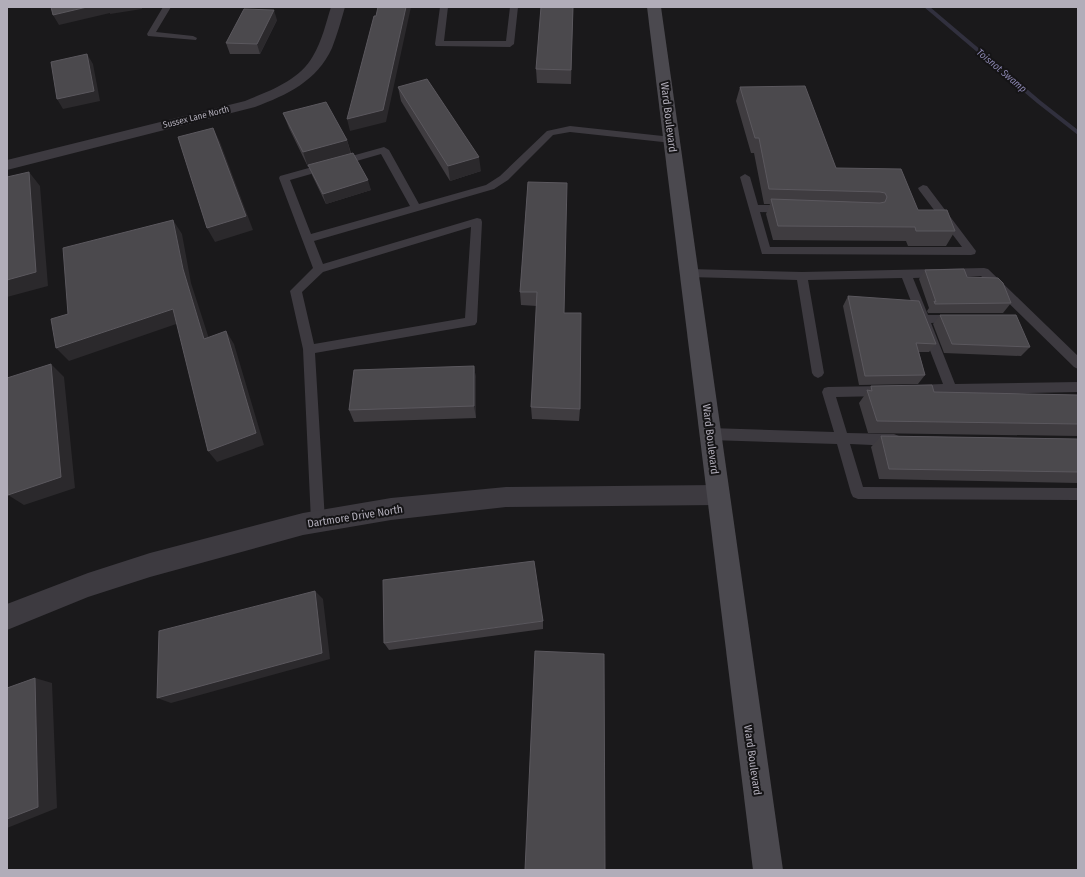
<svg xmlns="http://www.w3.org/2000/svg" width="1085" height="877" viewBox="0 0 1085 877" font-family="'Fira Sans Condensed',sans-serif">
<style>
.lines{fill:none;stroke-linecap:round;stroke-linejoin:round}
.stream{fill:#31303e;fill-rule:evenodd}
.service{fill:#3d3a40;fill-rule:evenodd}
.minor{fill:#3d3a40;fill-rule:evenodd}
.secondary{fill:#4b494f;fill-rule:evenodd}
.wall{fill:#3f3c40}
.shaded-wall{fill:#2b292c}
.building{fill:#4b494d;stroke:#5b585e}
.labels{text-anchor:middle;stroke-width:4;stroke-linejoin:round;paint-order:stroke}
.far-street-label{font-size:9px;fill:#b1adb9;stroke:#151416}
.far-water-label{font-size:10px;font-style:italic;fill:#8c87b1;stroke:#151416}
.street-label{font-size:11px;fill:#b1adb9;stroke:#151416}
</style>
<rect width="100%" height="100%" fill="#1a191b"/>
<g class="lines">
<!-- stream -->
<polygon class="stream" points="924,7 930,7 1041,101 1078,130 1078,135 1037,103"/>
<!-- service -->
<g class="service">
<polygon points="163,7 171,7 156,32 193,36 197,38 196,40 148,36 147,34"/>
<polygon points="440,7 448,7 444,41 506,41 510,7 518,7 514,44 510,47 436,46 435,44"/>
<path d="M570,126L672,137L677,140L672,143L570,132L553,135L508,180L494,189L314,241L323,264L477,218L481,219L482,222L477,322L475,325L315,353L325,521L323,526L318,527L313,526L311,521L303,349L290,291L313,268L279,178L280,176L384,147L389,150L419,204L486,185L500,176L547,131ZM381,154L410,206L311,234L290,180ZM471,227L465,318L314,344L302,292L323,272Z"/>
<polygon points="745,174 750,177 758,205 786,205 790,207 791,209 790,211 786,213 760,212 770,247 962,247 919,190 918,188 923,185 927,186 976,251 975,254 971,255 762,254 740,177"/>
<polygon points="984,268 988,269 1078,356 1078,369 1074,367 981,276 913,278 928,315 955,315 959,316 961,319 959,322 931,323 955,384 1078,382 1078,392 917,395 913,394 911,390 913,386 917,385 943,384 902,278 808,280 824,373 822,376 818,378 814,376 812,373 797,280 689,277 685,276 683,273 685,270 689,269 802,272"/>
<polygon points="883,386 887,387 889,391 887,395 883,396 836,397 847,433 894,434 899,436 901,440 899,444 894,446 850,444 863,487 1078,488 1078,500 858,499 853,497 851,493 837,444 710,440 705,438 704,434 705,430 710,428 834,432 822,392 824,388 828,387"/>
</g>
<!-- minor -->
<g class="minor">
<path d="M331,7H345C341,21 337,35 332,48C317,81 287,95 255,107L7,170V160L245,101C269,91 299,81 313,56C322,41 326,23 331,7Z"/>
<polygon points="718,485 726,488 730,495 726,502 718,505 506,507 391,520 303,535 150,577 88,597 7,630 7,604 88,573 150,553 303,513 391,498 506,487"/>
</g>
<!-- secondary -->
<polygon class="secondary" points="647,7 661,7 783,870 753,870"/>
</g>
<!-- wall -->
<g class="wall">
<polygon points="573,7 571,84 537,83 536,69"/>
<polygon points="277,20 260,54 230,54 226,43"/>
<polygon points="398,87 481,171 450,181 401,101"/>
<polygon points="740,87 836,168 918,210 955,231 946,246 908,246 906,241 773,240 766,214 770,204 764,204 754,153 751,153 736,101"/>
<polygon points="283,113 347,140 351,153 371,190 326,204 312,175 309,166 308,167 289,128"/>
<polygon points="528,182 564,313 580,409 579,421 532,419 531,407 537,306 521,305 520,292"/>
<polygon points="925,270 967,277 1011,303 1003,313 928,313 927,311 929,308 919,279"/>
<polygon points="848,296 936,344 929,352 919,352 925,375 918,384 859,385 843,306"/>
<polygon points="940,315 1030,347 1021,356 944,353 933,324"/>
<polygon points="474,366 476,379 476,418 354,422 349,410"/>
<polygon points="871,386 934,392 1078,395 1078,436 868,433 859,403"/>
<polygon points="881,436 1078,439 1078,483 879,479 871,447"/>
<polygon points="543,621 543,629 389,650 384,643"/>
</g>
<!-- shaded-wall -->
<g class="shaded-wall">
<polygon points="87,7 142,7 142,9 110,14 110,13 59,25 53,15"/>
<polygon points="406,7 411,7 386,122 350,131 347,119"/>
<polygon points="274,10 277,20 260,54 257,44"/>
<polygon points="87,54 93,64 100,101 63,109 57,99"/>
<polygon points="213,128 220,142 253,230 215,242 207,228"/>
<polygon points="347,140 351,155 308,167 303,152"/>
<polygon points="479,157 481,171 450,181 448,166"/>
<polygon points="29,172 40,186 48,286 7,297 7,280"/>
<polygon points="368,180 371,190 326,204 323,194"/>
<polygon points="173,220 182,234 191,283 213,351 204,339 183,269"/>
<polygon points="173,309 182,322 69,361 56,348"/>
<polygon points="226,331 234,344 264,445 217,462 208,451"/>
<polygon points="51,364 64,377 75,488 24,505 8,495"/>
<polygon points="474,366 476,379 476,418 474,406"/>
<polygon points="315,591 323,599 330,659 171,703 157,698"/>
<polygon points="35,678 52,683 57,808 7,828 7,819"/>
</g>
<!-- building -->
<g class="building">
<polygon points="51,7 87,7 53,15"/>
<polygon points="378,7 406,7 383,110 347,119 374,16 376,16"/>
<polygon points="541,7 573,7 571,70 536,69"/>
<polygon points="244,9 274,10 257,44 226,43"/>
<polygon points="87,54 94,91 57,99 51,62"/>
<polygon points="427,79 479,157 448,166 398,87"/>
<polygon points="805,86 836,168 901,169 918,210 947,210 955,231 916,231 915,227 778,226 771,199 880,203 885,202 887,197 885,193 880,192 769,189 759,138 755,138 740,87"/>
<polygon points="326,102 347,140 303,152 283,113"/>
<polygon points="213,128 246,216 207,228 178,137"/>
<polygon points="353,153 368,180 323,194 308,165"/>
<polygon points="29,172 36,272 7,280 7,177"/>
<polygon points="528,182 567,183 564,313 581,313 580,409 531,407 537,292 520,292"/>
<polygon points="173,220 183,269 204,339 226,331 256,433 208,451 173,309 56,348 51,319 68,314 63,248"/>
<polygon points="964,269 967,277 998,278 1003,283 1011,303 935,304 934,301 936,302 925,270"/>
<polygon points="848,296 919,301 936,344 916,343 925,375 865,376"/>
<polygon points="940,315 1016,315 1030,347 952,344"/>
<polygon points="51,364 61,477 8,495 7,471 7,378"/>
<polygon points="474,366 474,406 349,410 354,370"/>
<polygon points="932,385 934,392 1078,395 1078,424 877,421 867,390 872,391 871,386"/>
<polygon points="881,436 1078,439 1078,472 889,469"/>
<polygon points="534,561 543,621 384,643 383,580"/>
<polygon points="315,591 322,653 157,698 159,631"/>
<polygon points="535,651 604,654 605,870 525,870"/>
<polygon points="35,678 38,807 7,819 7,688"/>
</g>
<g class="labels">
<!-- far-street labels -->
<g class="far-street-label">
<text transform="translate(196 117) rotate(-14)" y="3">Sussex Lane North</text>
</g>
<!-- far-water labels -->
<g class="far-water-label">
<text transform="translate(1002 70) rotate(40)" y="4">Toisnot Swamp</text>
</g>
<!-- street labels -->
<g class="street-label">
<text transform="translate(669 117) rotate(83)" y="4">Ward Boulevard</text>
<text transform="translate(711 439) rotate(83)" y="4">Ward Boulevard</text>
<text transform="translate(355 516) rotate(-9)" y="4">Dartmore Drive North</text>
<text transform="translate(753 760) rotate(82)" y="4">Ward Boulevard</text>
</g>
</g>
<!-- border -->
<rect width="1085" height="877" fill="none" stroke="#b1adb9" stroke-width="16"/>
</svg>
